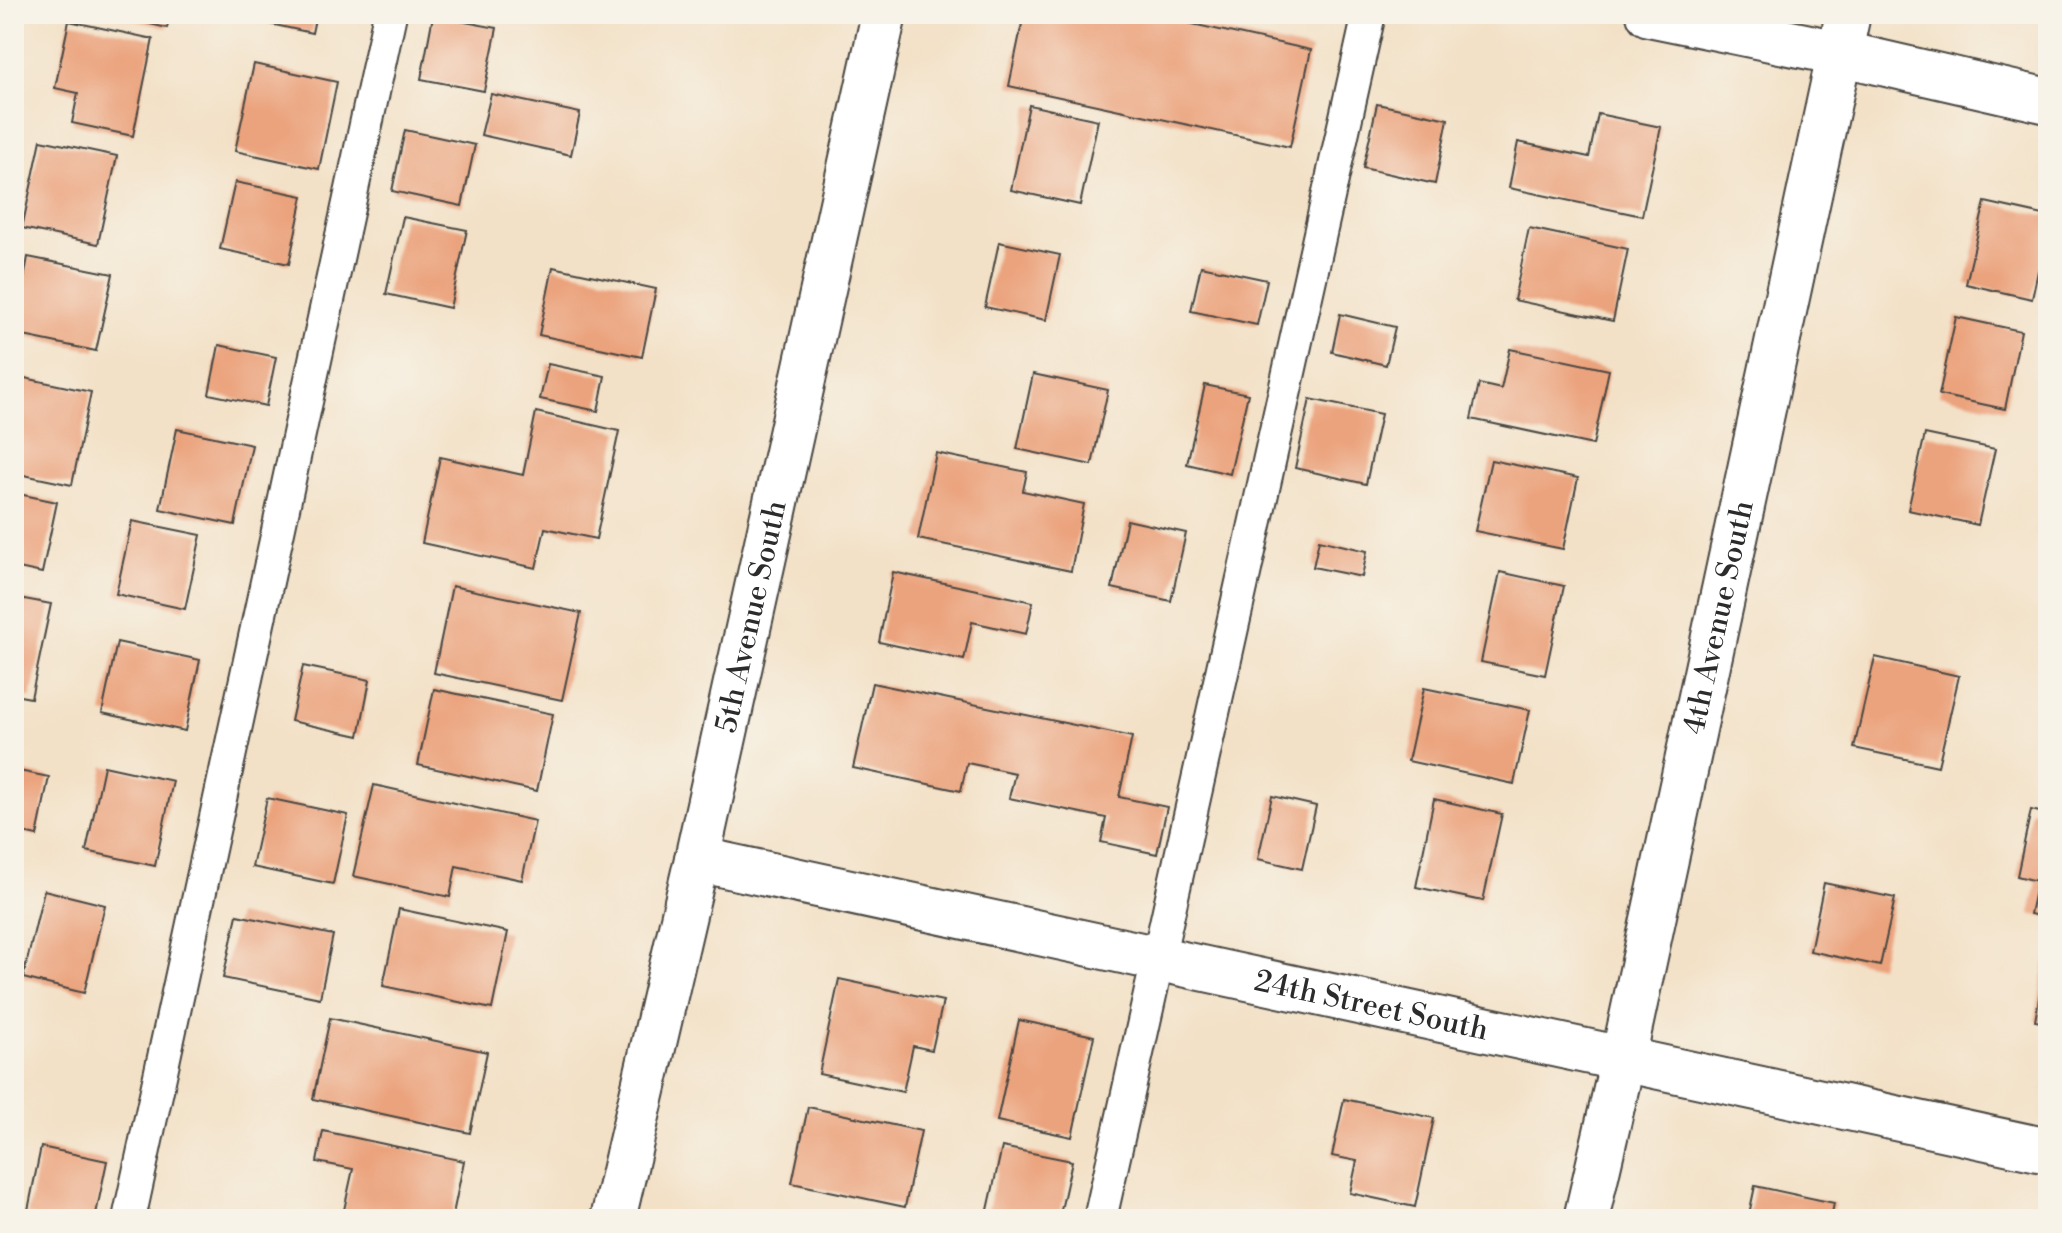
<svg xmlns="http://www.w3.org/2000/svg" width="2062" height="1233" viewBox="0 0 2062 1233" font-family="'Libre Bodoni',serif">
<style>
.building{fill:#eba37d}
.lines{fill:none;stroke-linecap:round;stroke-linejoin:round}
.lane-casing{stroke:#494642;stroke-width:36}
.street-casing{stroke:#494642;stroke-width:48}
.lane{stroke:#fff;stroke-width:32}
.street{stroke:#fff;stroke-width:44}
.labels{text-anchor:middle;stroke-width:7;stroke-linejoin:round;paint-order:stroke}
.street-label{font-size:30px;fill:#2b2b2b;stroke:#f7f3e8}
</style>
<rect width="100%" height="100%" fill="#f7f3e8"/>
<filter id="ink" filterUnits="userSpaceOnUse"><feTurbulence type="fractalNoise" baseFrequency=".0125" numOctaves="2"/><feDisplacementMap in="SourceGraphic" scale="16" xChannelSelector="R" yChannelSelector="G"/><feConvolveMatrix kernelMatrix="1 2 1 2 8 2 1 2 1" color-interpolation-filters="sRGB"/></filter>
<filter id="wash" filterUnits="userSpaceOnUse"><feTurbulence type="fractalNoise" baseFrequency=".006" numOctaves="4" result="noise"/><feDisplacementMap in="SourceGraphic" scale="32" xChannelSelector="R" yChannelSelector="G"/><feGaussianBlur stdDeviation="1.8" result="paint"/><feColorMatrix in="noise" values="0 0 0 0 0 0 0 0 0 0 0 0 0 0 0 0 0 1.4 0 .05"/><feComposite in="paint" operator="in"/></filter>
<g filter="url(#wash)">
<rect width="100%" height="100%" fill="#f3e1c7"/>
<g id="blocks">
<!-- building -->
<g class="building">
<polygon points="108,14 170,14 167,28"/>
<polygon points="262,14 316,14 312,33 261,22"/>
<polygon points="1024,14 1147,14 1311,50 1290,147 1009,86"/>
<polygon points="433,16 497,28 484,91 421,79"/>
<polygon points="69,21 153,39 133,136 72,123 78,93 55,88"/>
<polygon points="254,64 337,82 319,169 235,151"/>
<polygon points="491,94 580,113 571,155 481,135"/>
<polygon points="1377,104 1448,119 1435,184 1363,168"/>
<polygon points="1029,105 1098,120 1080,205 1011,190"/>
<polygon points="1598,114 1661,127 1642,216 1509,188 1518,142 1589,157"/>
<polygon points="405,130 475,145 462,206 392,191"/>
<polygon points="41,140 117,156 98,244 22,228"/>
<polygon points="235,182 303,196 289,264 220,249"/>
<polygon points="1985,202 2048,216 2048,273 2038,271 2032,299 1966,284"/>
<polygon points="403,217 467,230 450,308 386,294"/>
<polygon points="1529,228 1628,249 1613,321 1514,300"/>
<polygon points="999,242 1060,255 1046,320 985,307"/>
<polygon points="28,257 113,274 96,351 14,334"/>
<polygon points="1201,266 1267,280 1257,325 1191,311"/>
<polygon points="553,267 656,289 642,357 539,335"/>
<polygon points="1340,314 1395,327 1386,365 1332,352"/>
<polygon points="1956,317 2021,331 2005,409 1939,395"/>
<polygon points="219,345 276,357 266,406 209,394"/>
<polygon points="1510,349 1609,370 1593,445 1471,419 1479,384 1501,389"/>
<polygon points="548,364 605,376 598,411 540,399"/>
<polygon points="1033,374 1108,390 1092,465 1017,449"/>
<polygon points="20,377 91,392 72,485 14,473 14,407"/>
<polygon points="1205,385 1248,394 1230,474 1187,464"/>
<polygon points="1310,399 1381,414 1366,484 1295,468"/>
<polygon points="536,412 619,431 596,539 545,528 536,568 422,543 440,457 523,475"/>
<polygon points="177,429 252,445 235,525 160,509"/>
<polygon points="1925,434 1995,449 1978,525 1908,510"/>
<polygon points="936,453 1027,472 1023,491 1084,504 1071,571 918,539"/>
<polygon points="1491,460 1578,478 1563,549 1475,531"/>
<polygon points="14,493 57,502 42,573 14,567"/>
<polygon points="1127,520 1186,533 1171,601 1112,588"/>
<polygon points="132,521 201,535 185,609 116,594"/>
<polygon points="1319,540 1367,551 1362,577 1313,567"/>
<polygon points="893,572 1033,602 1026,634 972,622 964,660 879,642"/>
<polygon points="1500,572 1564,586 1545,675 1481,662"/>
<polygon points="452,586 581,613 562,700 434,673"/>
<polygon points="14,597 51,604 31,698 14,695"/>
<polygon points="117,642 200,660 185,731 102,713"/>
<polygon points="2047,643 2048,643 2048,676 2039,674"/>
<polygon points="1875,657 1959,676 1938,766 1854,748"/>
<polygon points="303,666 370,680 359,736 291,721"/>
<polygon points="872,683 1132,737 1119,797 1167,807 1157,854 1101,842 1106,818 1009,798 1015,773 967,763 961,791 853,768"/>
<polygon points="1424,688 1530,710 1514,784 1408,761"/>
<polygon points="434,689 553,714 537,791 418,765"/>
<polygon points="104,766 173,781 155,866 86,851"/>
<polygon points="14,770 49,777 37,836 14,831"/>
<polygon points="374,785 535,821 522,880 456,866 450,897 353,876"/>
<polygon points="1272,796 1316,806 1302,869 1258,859"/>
<polygon points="267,798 348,815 333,884 252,867"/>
<polygon points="1434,799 1502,814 1483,901 1416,887"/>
<polygon points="2031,810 2048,814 2048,918 2030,914 2037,881 2017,876"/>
<polygon points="1824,883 1895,898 1880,966 1810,951"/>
<polygon points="44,890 105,905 84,993 23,978"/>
<polygon points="399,909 508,932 492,1009 383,986"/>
<polygon points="237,915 333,935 320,998 223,978"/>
<polygon points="2046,958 2048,958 2048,1023 2035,1021"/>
<polygon points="839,979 943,1001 932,1050 913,1046 903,1092 819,1074"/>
<polygon points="330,1018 487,1052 470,1133 313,1099"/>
<polygon points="1019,1020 1094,1036 1072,1137 997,1121"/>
<polygon points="1344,1099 1434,1118 1415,1207 1350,1193 1357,1161 1332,1156"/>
<polygon points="808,1107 921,1131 905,1207 792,1183"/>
<polygon points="323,1131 464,1161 452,1219 342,1219 353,1169 317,1162"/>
<polygon points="41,1147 107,1161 95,1219 46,1219 27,1215"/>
<polygon points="1002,1147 1072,1161 1059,1219 986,1219"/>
<polygon points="1755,1186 1834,1203 1831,1219 1748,1219"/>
</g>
</g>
</g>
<g filter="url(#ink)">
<use href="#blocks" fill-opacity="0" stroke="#494642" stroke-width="2"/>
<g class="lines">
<!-- lane casing -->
<g class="lane-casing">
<g id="lane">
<polyline points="129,1219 390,14"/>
<polyline points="1100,1219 1369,14"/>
</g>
</g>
<!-- street casing -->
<g class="street-casing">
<g id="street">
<polyline points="1649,14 1839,53 2048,101"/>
<path id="s1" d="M697,859L2048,1151"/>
<path id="s2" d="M613,1219L697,859L884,14"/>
<path id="s3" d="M1586,1219L1623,1059L1848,14"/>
</g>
</g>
<!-- lane -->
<use href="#lane" class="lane"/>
<!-- street -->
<use href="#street" class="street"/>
</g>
</g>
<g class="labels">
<!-- street labels -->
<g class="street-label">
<text dy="10" stroke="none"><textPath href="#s2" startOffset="618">5th Avenue South</textPath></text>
<text dy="10" stroke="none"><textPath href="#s3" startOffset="616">4th Avenue South</textPath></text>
<text dy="10" stroke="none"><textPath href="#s1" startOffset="690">24th Street South</textPath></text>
</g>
</g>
<!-- margin -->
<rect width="2062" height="1233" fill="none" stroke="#f7f3e8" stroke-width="48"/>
</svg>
